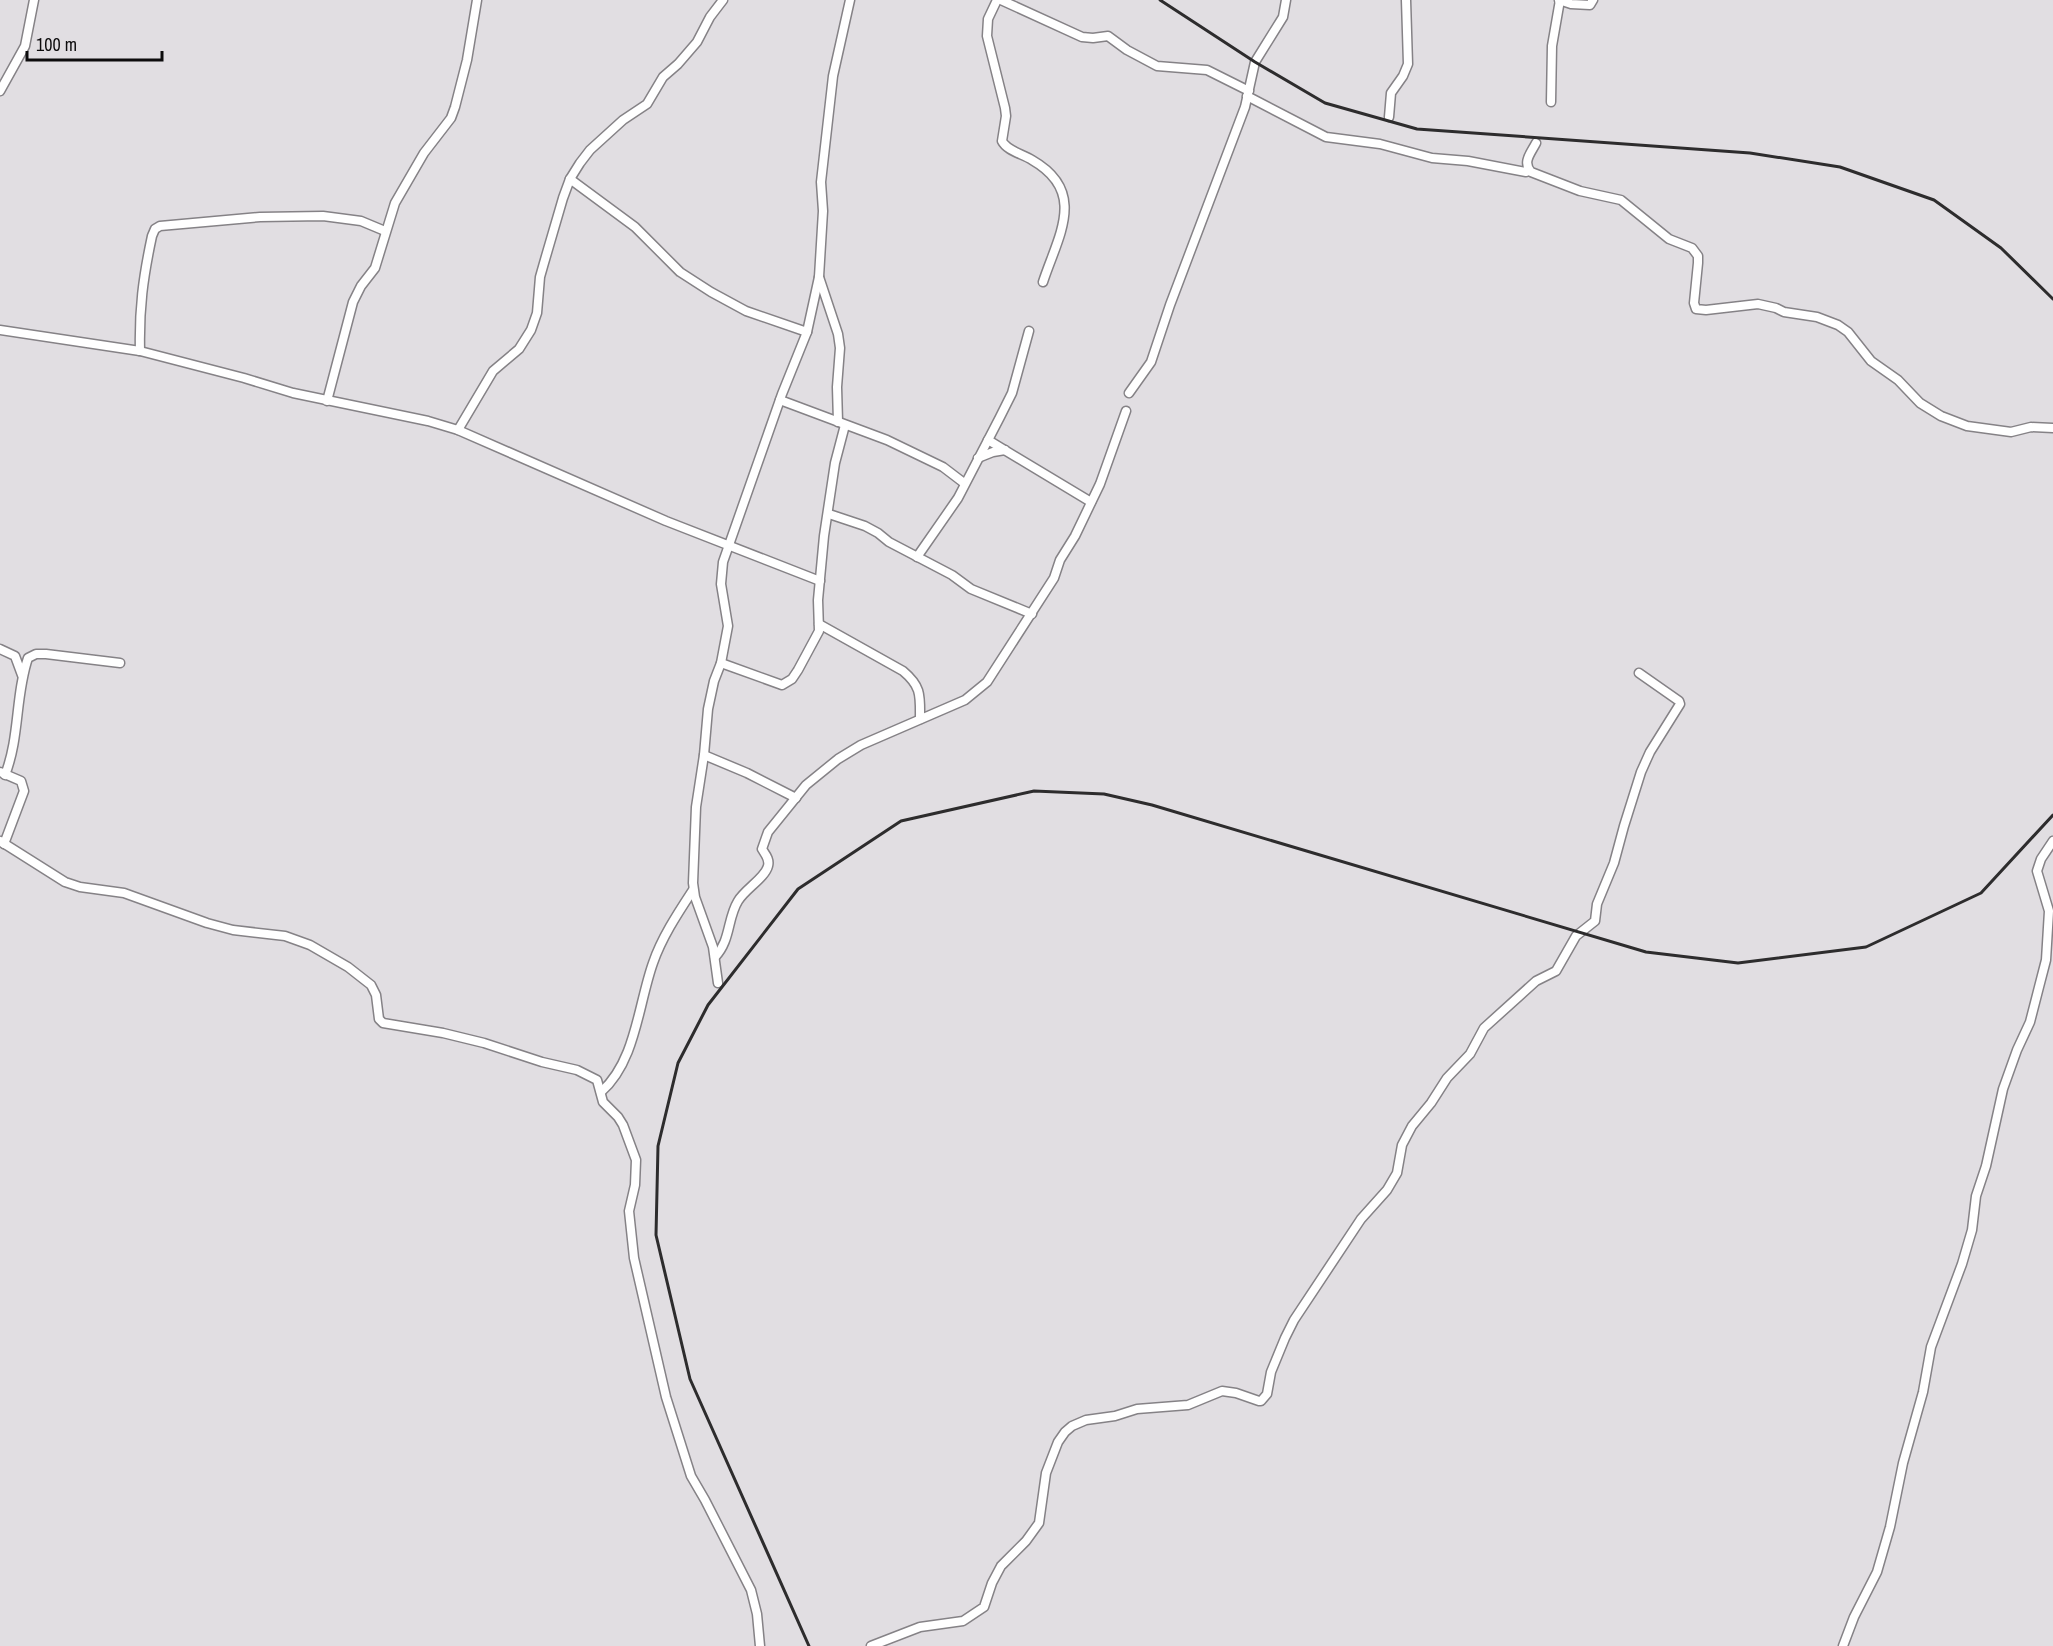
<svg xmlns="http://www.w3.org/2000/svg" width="2053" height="1646" viewBox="0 0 2053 1646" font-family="'Archivo Narrow',sans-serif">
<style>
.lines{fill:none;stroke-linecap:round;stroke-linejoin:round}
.street-casing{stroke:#858286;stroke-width:11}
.street{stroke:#fff;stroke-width:8}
.rail{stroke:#2d2c2d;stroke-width:3}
</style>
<rect width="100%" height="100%" fill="#e1dee2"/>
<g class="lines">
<!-- street casing -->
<g class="street-casing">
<g id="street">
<path d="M997,0L988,19L987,36L1005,108L1006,116L1002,141C1007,151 1023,154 1032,160C1088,192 1058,236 1043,282"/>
<polyline points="1001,0 1082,37 1093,38 1108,36 1127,50 1157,66 1207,70 1249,91"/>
<polyline points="1559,0 1571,4 1590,5 1593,0"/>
<polyline points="0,91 25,46 34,0"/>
<polyline points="1247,96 1326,137 1380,144 1432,158 1468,161 1526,172"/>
<polyline points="1551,102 1552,46 1560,0"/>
<polyline points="1389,117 1391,93 1403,76 1408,64 1406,0"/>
<path d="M1536,143C1531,153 1522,162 1531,172L1580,191L1621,200L1669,239L1692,248L1698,256V263L1694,303L1696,309L1706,310L1758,304L1776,308L1784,312L1817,317L1838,325L1848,332L1871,361L1898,380L1920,403L1941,416L1967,426L2011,432L2031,427L2053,428"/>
<polyline points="570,179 635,227 680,272 711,292 746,311 807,332"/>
<polyline points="819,277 838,334 840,348 837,387 838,422"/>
<polyline points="0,330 140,351 244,378 293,393 428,421 458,430 666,521 820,581"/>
<path d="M140,351C139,309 143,278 152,236L155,229L160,226L260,217L323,216L361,221L385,231"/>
<polyline points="1129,393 1151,362 1170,305 1245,107 1255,62 1283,17 1286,0"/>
<polyline points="780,400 887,440 943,467 964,483"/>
<polyline points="327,401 353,302 361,286 375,268 395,203 424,153 451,118 455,107 467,60 477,0"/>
<polyline points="458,430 493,371 519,349 531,330 537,313 540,277 544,263 563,198 570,179 580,163 590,150 623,120 647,104 663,77 678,64 697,42 710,17 723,0"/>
<polyline points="988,440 1091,502"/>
<polyline points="978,458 993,452 1005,450"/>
<polyline points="829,514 865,526 878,533 889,542 952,575 971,589 1032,614"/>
<polyline points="917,557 958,498 1000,417 1012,393 1029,331"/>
<path d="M819,624L903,671C922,687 920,696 920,719"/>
<polyline points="0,649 15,656 22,675"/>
<polyline points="721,663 782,685 792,679 798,670 819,631 818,600 824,536 835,463 845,425"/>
<polyline points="704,755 747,773 796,798"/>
<polyline points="0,772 21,781 24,791 4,844"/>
<path d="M5,775C20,737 15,696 28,658L36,654H46L120,663"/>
<polyline points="0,841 65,882 80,887 124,893 207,923 233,930 285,936 310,945 348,967 371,985 376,995 379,1019 383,1023 443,1033 484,1043 542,1062 577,1070 597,1080 603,1102 618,1117 623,1125 636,1160 635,1185 629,1211 634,1258 666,1397 691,1476 705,1500 751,1590 757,1614 760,1646"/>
<path d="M715,957C731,940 727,919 738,901C745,889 765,878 768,866C770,859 765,854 762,849L768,832L806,785L838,759L861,745L965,700L987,682L1054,578L1060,560L1075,536L1100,484L1126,411"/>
<polyline points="718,983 713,947 695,897 693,883 696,807 704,755 708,709 714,681 721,663 728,626 721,584 723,562 782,394 807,332 819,277 823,211 821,182 833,76 850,0"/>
<path d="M601,1092C636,1061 638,1005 653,963C662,937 678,913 693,890"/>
<polyline points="871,1646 920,1627 963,1621 984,1607 992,1583 1001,1566 1026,1541 1039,1523 1046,1473 1058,1442 1065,1432 1072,1426 1086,1420 1115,1416 1137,1409 1188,1405 1222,1391 1236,1393 1259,1401 1261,1401 1267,1394 1271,1372 1285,1338 1294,1320 1361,1219 1387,1190 1397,1173 1402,1145 1412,1126 1431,1103 1447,1078 1470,1054 1484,1028 1536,981 1556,971 1576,936 1595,921 1597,904 1614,863 1624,826 1641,772 1650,752 1680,704 1679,701 1639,673"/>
<polyline points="1843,1646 1854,1617 1877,1572 1890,1527 1903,1463 1923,1392 1931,1347 1962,1264 1972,1230 1976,1196 1986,1166 2003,1089 2017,1050 2030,1022 2039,987 2046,960 2049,911 2037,871 2041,859 2053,841"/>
</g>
</g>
<!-- street -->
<use href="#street" class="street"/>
<!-- rail -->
<g class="rail">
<polyline points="1160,0 1255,62 1325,103 1417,129 1750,153 1840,167 1934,200 2001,248 2053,299"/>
<polyline points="809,1646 690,1379 656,1235 658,1146 678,1063 708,1005 798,889 901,821 1034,791 1104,794 1152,805 1646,952 1738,963 1866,947 1981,893 2053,815"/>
</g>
</g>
<!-- scale -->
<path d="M27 51v9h135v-9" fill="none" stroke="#0d0c0d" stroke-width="3"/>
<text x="36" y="51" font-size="18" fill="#0d0c0d" stroke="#e1dee2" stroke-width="4.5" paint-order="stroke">100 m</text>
</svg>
